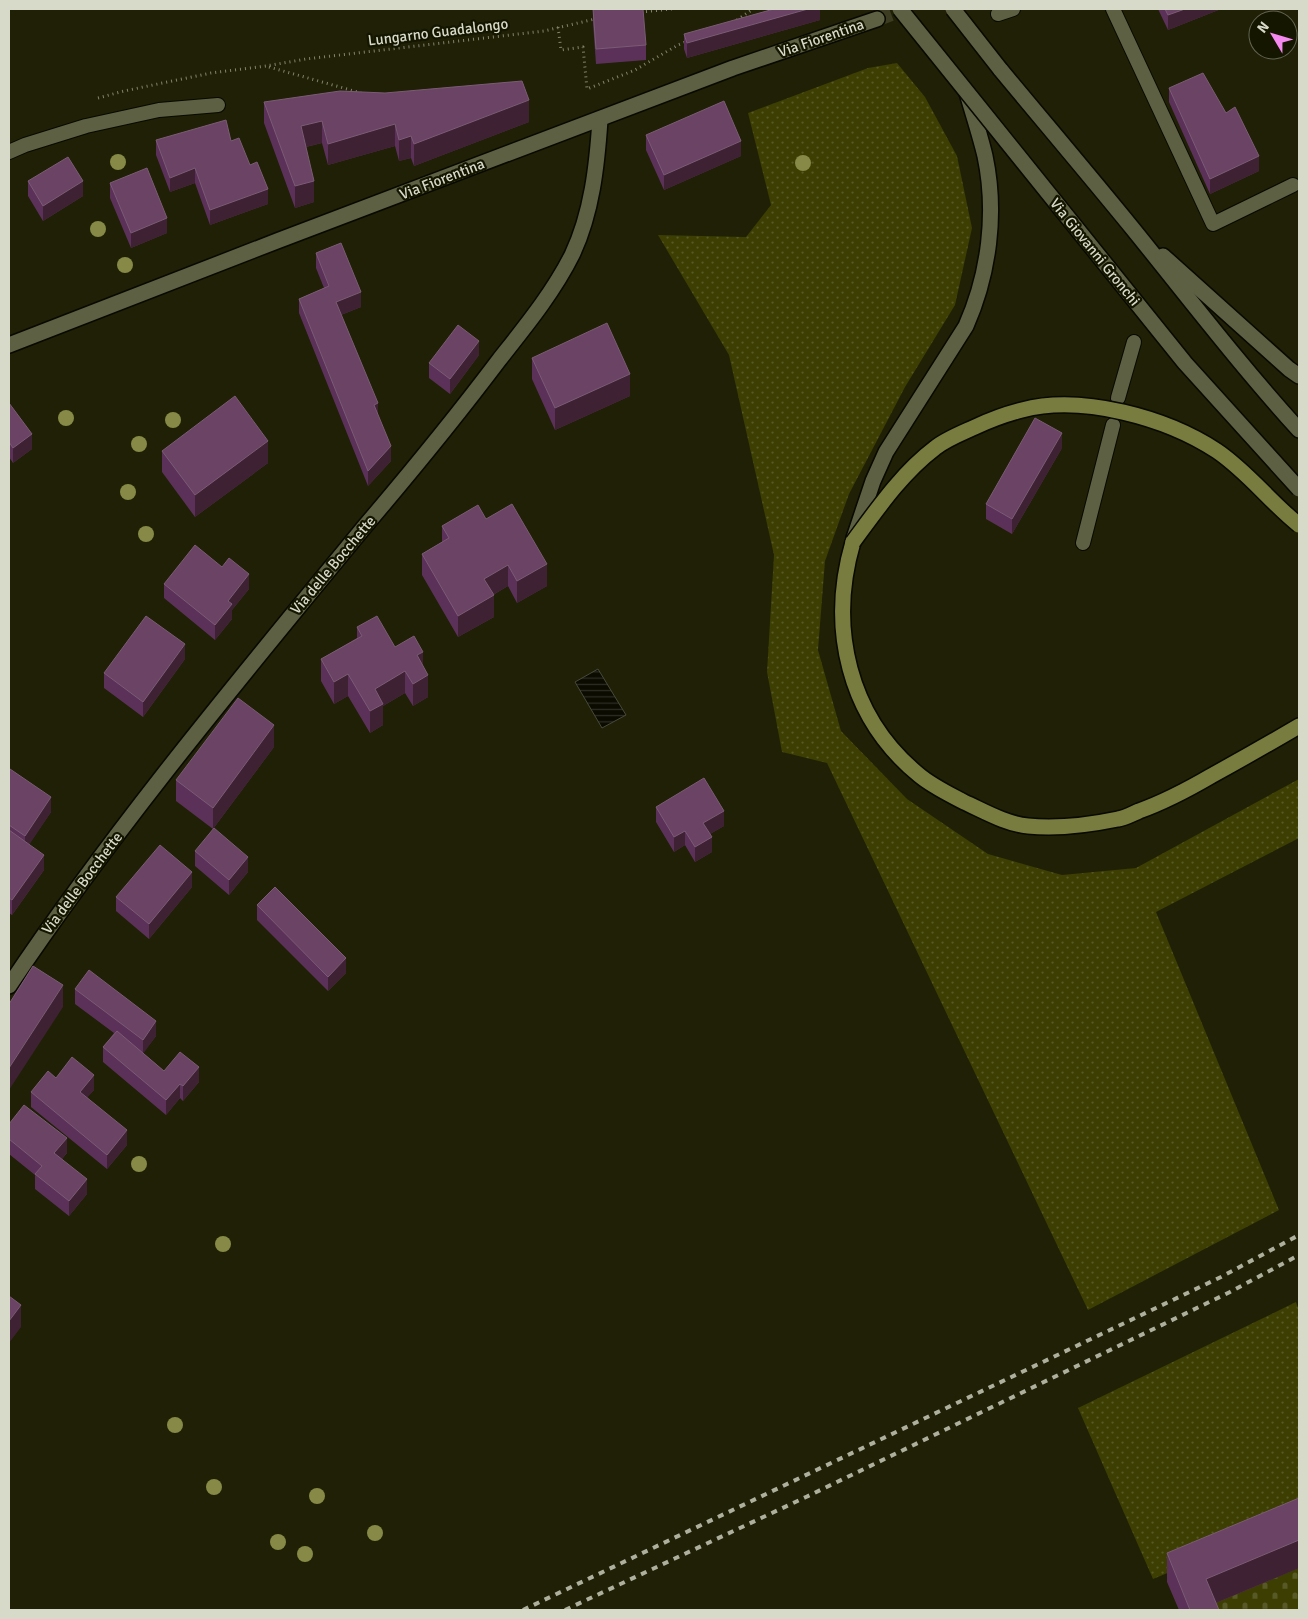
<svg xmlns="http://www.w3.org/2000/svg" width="1308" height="1619" viewBox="0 0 1308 1619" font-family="Signika,sans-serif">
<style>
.grass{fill:url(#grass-dots)}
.cemetery{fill:url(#cemetery-stones)}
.water{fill:url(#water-rules);stroke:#48493c}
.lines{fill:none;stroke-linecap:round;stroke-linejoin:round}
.secondary-tunnel{stroke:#3b3c22;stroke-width:15;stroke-dasharray:15 8;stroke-linecap:butt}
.service-casing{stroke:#090900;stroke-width:16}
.minor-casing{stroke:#090900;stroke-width:18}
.secondary-casing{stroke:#090900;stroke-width:18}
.primary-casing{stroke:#090900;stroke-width:18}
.path{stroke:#83846e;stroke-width:3;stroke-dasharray:1 4;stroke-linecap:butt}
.service{stroke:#5e6043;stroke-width:14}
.minor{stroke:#5e6043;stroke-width:15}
.secondary{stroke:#5e6043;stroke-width:15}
.primary{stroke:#787c3e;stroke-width:15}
.rail{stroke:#aeb09d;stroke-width:4;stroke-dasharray:6 6;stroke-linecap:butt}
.secondary-bridge-casing{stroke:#090900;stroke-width:18;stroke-linecap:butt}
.primary-bridge-casing{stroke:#090900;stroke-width:18;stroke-linecap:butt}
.secondary-bridge{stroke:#5e6043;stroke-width:15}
.primary-bridge{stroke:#787c3e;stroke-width:15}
.tree{fill:#868a46}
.wall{fill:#5c3159}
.shaded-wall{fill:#3e2233}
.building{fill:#6a4365;stroke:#7b5b75}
.labels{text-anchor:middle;stroke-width:4.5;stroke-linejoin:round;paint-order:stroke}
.street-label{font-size:15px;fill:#d8dac9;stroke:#151600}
</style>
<defs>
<pattern id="grass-dots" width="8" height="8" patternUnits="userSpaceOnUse" patternTransform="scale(1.25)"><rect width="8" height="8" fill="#3c3e02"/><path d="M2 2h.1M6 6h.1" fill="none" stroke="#575926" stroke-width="1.8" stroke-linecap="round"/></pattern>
<pattern id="cemetery-stones" width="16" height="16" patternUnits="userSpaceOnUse" patternTransform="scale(1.25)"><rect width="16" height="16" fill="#3c3e02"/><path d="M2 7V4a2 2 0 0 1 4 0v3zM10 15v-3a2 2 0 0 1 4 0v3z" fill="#575926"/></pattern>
<pattern id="water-rules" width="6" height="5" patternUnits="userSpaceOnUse" patternTransform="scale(1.25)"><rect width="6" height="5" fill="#0b0b00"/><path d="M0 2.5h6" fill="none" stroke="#2e2e24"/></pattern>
</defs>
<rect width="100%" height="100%" fill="#1f2005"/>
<!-- grass -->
<g class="grass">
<polygon points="897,63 925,97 957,156 972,228 955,305 905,387 849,494 825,561 818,650 841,731 907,799 988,854 1062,875 1136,868 1299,779 1299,838 1156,912 1279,1210 1088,1310 827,763 782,752 767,672 774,555 729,355 658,235 746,237 771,205 748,113 868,68"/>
<polygon points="1296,1302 1299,1311 1299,1519 1153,1579 1078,1408"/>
</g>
<!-- cemetery -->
<polygon class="cemetery" points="1299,1526 1299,1610 1179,1610"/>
<!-- water -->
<polygon class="water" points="598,669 626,715 602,728 575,682"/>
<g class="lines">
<!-- secondary-tunnel -->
<polyline class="secondary-tunnel" points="877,19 904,9"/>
<!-- service casing -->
<g class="service-casing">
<g id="service">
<polyline points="1113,9 1213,224 1293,185"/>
<polyline points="998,14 1013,9"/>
<polyline points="9,152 25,145 86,126 159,110 218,105"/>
<polyline points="1118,398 1134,342"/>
<polyline points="1083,543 1113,425"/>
</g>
</g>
<!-- minor casing -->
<g class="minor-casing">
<path id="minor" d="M9,986C117,825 242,676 365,526C411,472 456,417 499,360C525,327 553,293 572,255C592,213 597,165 600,120"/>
</g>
<!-- secondary casing -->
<g class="secondary-casing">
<g id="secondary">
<path d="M1000,69C1044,122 1089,175 1133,229C1188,297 1240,365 1299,430"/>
<polyline points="1163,256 1289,369 1299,376"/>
<polyline points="9,345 277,241 733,68 877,19"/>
<path d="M854,538L873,481L886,452L966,326C989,274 997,213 985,156C980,135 973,114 967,93"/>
</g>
</g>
<!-- primary casing -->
<g class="primary-casing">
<path id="primary" d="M853,542C828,627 848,717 919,775C932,786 949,794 964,802C984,811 1006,824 1028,826C1057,829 1089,825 1118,819C1125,818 1132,814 1139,811C1164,802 1187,790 1211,776C1240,760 1270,743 1299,726"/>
</g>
<!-- path -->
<g class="path">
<polyline points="641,12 672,9"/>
<polyline points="737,20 753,9"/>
<polyline points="558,27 561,50 583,47 587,89 635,70 678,45 688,41"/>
<polyline points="269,67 361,93"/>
<polyline points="98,98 124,91 211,73 266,66 306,59 544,31 595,19"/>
</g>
<!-- service -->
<use href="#service" class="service"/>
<!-- minor -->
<use href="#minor" class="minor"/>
<!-- secondary -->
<use href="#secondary" class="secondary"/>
<!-- primary -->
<use href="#primary" class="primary"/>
<!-- rail -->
<g class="rail">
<polyline points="523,1610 1221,1277 1299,1235"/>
<polyline points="565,1610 806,1497 1230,1292 1299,1255"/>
</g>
<!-- secondary-bridge casing -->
<g class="secondary-bridge-casing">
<g id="secondary-bridge">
<polyline points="900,9 1185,363 1299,489"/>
<polyline points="953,9 1000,69"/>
</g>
</g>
<!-- primary-bridge casing -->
<g class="primary-bridge-casing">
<path id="primary-bridge" d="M853,542C878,508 902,473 935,448C946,439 962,433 975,427C990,420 1006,414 1022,410C1082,394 1167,418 1217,451C1248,472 1270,502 1299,525"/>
</g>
<!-- secondary-bridge -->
<use href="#secondary-bridge" class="secondary-bridge"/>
<!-- primary-bridge -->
<use href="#primary-bridge" class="primary-bridge"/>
</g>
<!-- trees -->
<g class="tree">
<circle cx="118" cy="162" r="8"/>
<circle cx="803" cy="163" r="8"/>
<circle cx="98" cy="229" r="8"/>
<circle cx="125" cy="265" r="8"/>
<circle cx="66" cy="418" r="8"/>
<circle cx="173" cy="420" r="8"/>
<circle cx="139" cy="444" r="8"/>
<circle cx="128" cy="492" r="8"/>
<circle cx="146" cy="534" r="8"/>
<circle cx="139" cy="1164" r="8"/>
<circle cx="223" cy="1244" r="8"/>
<circle cx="175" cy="1425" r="8"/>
<circle cx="214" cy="1487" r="8"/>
<circle cx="317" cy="1496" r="8"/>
<circle cx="375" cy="1533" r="8"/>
<circle cx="278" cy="1542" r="8"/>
<circle cx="305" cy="1554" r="8"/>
</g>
<!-- wall -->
<g class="wall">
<polygon points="593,9 646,45 646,60 596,64 593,23"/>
<polygon points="820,9 820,20 687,58 684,49 684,34"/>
<polygon points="1158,9 1221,9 1168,30"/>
<polygon points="1169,88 1259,171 1210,194 1169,102"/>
<polygon points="264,102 529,122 414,166 411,158 399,161 395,146 328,165 322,143 306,147 314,202 295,208 264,123"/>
<polygon points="646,135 741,156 664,190 646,150"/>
<polygon points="156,140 231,141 250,165 268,204 210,225 195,183 170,192 156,155"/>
<polygon points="28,181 83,196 43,221 28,196"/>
<polygon points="110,183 167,233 131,248 110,198"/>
<polygon points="316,253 361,307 341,315 378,416 391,461 368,486 299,313 299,299 324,288 316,268"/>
<polygon points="479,355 450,394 429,378 429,363"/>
<polygon points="532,358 630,396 555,430 532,379"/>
<polygon points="9,403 32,449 13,463 9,457"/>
<polygon points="1062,448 1012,534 986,519 986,504"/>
<polygon points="162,451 268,463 195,517 162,472"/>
<polygon points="486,519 547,586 517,603 508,586 493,595 494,617 458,637 422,575 422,554 442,542 442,526"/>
<polygon points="164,584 249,589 232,610 232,619 215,640 164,598"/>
<polygon points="357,627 395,647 423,665 428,697 413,706 405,693 383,706 383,725 370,733 348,696 334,704 321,681 321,659 357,638"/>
<polygon points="185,659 143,717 104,688 104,673"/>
<polygon points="274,747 213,829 176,801 176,780"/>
<polygon points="9,771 51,812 29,844 44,870 12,915 9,913"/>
<polygon points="656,807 724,826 710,834 712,852 695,862 685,845 674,852 656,822"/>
<polygon points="195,851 248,872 229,895 195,866"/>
<polygon points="192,887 149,939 116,911 116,897"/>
<polygon points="257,905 346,973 328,991 257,920"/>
<polygon points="75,989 156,1036 143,1053 164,1071 199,1082 183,1101 180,1098 166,1115 103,1062 103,1047 114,1033 75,1004"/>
<polygon points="56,1078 94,1090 87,1097 127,1145 107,1169 31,1107 31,1092"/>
<polygon points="9,1124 67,1153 62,1159 87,1194 69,1216 35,1189 35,1175 9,1154"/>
<polygon points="1167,1553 1299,1568 1216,1603 1219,1610 1179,1610 1167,1582"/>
</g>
<!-- shaded-wall -->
<g class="shaded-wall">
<polygon points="808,9 820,9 820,20 687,58 687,43"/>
<polygon points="1185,9 1221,9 1168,30 1168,15"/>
<polygon points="529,100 529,122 414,166 414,144"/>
<polygon points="322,121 322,143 301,148 301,126"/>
<polygon points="395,124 395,146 328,165 328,144"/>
<polygon points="411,136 411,158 399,161 399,140"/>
<polygon points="741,141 741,156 664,190 664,175"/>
<polygon points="1259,156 1259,171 1210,194 1210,179"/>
<polygon points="195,168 195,183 170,192 170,178"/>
<polygon points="83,181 83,196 43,221 43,206"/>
<polygon points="314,181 314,202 295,208 295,186"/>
<polygon points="268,189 268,204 210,225 210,210"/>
<polygon points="167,218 167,233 131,248 131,233"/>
<polygon points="361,292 361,307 336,317 336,302"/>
<polygon points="479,341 479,355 450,394 450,379"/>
<polygon points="630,374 630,396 555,430 555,408"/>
<polygon points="378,403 378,418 374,405"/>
<polygon points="1062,433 1062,448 1012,534 1012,519"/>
<polygon points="32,434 32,449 13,463 13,448"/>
<polygon points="268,441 268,463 195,517 195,495"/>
<polygon points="391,446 391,461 368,486 368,471"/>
<polygon points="547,564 547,586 517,603 517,581"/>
<polygon points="508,565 508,586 484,600 484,579"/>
<polygon points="249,574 249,589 232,610 232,619 215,640 215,625 228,601"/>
<polygon points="494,595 494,617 458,637 458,616"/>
<polygon points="185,644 185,659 143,717 143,702"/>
<polygon points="423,652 423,674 417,655"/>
<polygon points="405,671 405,693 383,706 383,725 370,733 370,711 375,689"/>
<polygon points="348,674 348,696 334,704 334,682"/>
<polygon points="428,675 428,697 413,706 413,684"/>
<polygon points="274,725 274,747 213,829 213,808"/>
<polygon points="51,797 51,812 25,851 25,836"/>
<polygon points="724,811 724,826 703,838 703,823"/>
<polygon points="685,831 685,845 674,852 674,837"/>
<polygon points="712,837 712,852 695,862 695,847"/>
<polygon points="44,855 44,870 12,915 12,900"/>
<polygon points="248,857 248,872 229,895 229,880"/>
<polygon points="192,872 192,887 149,939 149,924"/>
<polygon points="346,958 346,973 328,991 328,977"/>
<polygon points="63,985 63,1007 9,1090 9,1068"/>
<polygon points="156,1021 156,1036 143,1054 143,1040"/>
<polygon points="199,1067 199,1082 183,1101 183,1086"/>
<polygon points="94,1075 94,1090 80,1106 80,1092"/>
<polygon points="180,1084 180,1098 166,1115 166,1100"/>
<polygon points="127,1130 127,1145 107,1169 107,1155"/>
<polygon points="67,1138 67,1153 54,1168 54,1153"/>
<polygon points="87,1179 87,1194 69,1216 69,1201"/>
<polygon points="21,1305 21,1327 9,1343 9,1321"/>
<polygon points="1299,1540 1299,1568 1206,1607 1206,1579"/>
</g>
<!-- building -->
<g class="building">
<polygon points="593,9 643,9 646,45 596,49"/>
<polygon points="774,9 808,9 687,43 684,34"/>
<polygon points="1165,9 1185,9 1168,15"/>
<polygon points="1203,73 1226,113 1235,107 1259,156 1210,179 1169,88"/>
<polygon points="522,81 529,100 414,144 411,136 399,140 395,124 328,144 322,121 301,126 314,181 295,186 264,102 340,91 385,93"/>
<polygon points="724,101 741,141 664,175 646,135"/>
<polygon points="226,120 231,141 239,138 250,165 257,162 268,189 210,210 195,168 170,178 156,140"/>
<polygon points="68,157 83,181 43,206 28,181"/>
<polygon points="147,168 167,218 131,233 110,183"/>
<polygon points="341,243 361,292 336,302 378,403 374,405 391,446 368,471 299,299 329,286 316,253"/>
<polygon points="607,323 630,374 555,408 532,358"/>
<polygon points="458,325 479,341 450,379 429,363"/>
<polygon points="235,396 268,441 195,495 162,451"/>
<polygon points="9,403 32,434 13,448 9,442"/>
<polygon points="1035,418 1062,433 1012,519 986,504"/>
<polygon points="512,504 547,564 517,581 508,565 484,579 494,595 458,616 422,554 449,538 442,526 478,505 486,519"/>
<polygon points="195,545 222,567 229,558 249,574 228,601 232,604 215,625 164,584"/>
<polygon points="146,616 185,644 143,702 104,673"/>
<polygon points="377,616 395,647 414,636 423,652 417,655 428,675 413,684 405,671 375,689 383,704 370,711 348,674 334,682 321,659 362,636 357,627"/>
<polygon points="238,698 274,725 213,808 176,780"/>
<polygon points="10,769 51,797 25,836 9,825 9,771"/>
<polygon points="704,778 724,811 703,823 712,837 695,847 685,831 674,837 656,807"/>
<polygon points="214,828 248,857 229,880 195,851"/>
<polygon points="9,830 44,855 12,900 9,898"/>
<polygon points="160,845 192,872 149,924 116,897"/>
<polygon points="275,887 346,958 328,977 257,905"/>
<polygon points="33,966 63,985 9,1068 9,1004"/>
<polygon points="89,970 156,1021 143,1040 75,989"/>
<polygon points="117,1031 164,1071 180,1052 199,1067 183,1086 180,1084 166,1100 103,1047"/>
<polygon points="72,1057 94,1075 80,1092 127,1130 107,1155 31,1092 48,1071 56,1078"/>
<polygon points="24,1105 67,1138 54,1153 87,1179 69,1201 35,1174 42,1166 9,1139 9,1124"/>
<polygon points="9,1296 21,1305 9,1321"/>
<polygon points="1299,1498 1299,1540 1206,1579 1219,1610 1190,1610 1167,1553"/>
</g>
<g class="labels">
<!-- street labels -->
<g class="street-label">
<text transform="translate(438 32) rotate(-7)" y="5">Lungarno Guadalongo</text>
<text transform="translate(821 38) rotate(-19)" y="5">Via Fiorentina</text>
<text transform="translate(442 179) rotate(-21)" y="5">Via Fiorentina</text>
<text transform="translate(1095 252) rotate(51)" y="5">Via Giovanni Gronchi</text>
<text transform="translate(333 565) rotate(-50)" y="5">Via delle Bocchette</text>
<text transform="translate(82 883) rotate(-53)" y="5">Via delle Bocchette</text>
</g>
</g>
<!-- border -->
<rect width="1308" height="1619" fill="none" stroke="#d8dac9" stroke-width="20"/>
<!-- north arrow -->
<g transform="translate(1273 35) rotate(308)"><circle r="24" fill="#151600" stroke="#636450"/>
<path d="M0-4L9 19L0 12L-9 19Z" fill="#f589ef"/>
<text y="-8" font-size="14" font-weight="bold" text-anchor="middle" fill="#d8dac9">N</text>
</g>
</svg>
